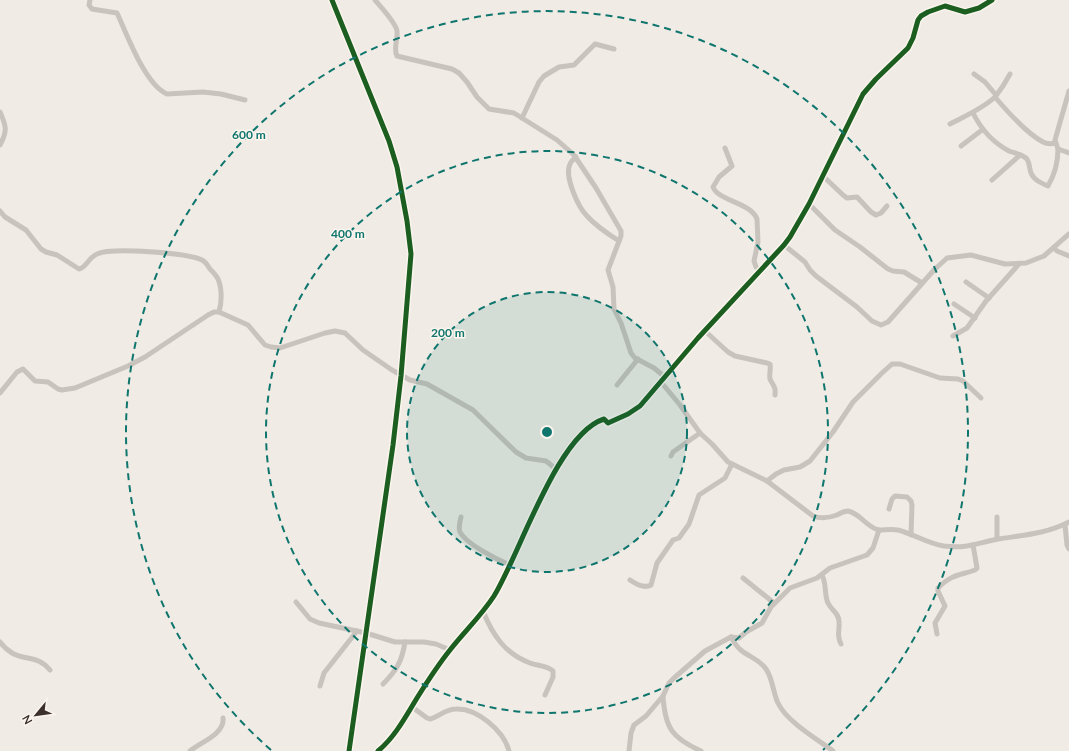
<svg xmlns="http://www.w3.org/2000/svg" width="1069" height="751" viewBox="0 0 1069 751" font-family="Lato,sans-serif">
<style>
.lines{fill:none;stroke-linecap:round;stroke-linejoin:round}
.street{stroke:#c9c3be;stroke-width:5}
.cycleway-casing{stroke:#fbf5ee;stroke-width:8}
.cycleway{stroke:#1b5e20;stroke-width:5}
.ring{fill:none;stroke:#0f766e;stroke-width:2;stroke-dasharray:7 5}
.centre{fill:#0f766e;stroke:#fbf5ee;stroke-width:2}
.ring-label{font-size:12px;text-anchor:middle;font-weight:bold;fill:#0f766e;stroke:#fbf5ee;stroke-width:3;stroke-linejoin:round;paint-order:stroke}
</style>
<rect width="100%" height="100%" fill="#f0ebe5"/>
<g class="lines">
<!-- street -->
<g class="street">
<path d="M90,0L89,5L92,9L117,13C127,34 145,85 167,94L203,92L221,94L245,100"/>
<polyline points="332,0 389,141 397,167 407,221 411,254 401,376 393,445 349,751"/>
<path d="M375,0C381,7 396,23 397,31C398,40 393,49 397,56L452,69L459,73L467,82L477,97L489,109L514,113L557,140L574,155L596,188L621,231V236L608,270L613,287L614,309L621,323L631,353L635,358L654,368L665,377"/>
<polyline points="974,74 985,82 996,95"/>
<path d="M1010,74L1003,86L995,97C1006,110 1028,134 1043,142C1047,144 1051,144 1055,143"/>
<polyline points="1069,91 1055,140 1058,149 1069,153"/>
<path d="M0,112C6,126 8,130 0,145"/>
<path d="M973,113C981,129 992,142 1009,151C1014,153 1021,154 1026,158C1030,162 1029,168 1031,173C1034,180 1041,183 1048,186C1055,174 1058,163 1058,149"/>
<polyline points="522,118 539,82 544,76 559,67 574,65 595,44 614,49"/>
<path d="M950,124C965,116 982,109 995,97"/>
<polyline points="961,146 982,130"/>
<path d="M725,148L732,166L719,177L713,187C718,201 750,202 757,219L758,242L754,261L756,267L760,271"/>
<path d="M576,157C574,159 571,161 570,164C564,176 578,207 587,216C596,226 608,234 619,241"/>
<polyline points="823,176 843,195 847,198 857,197 871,212 876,215 881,213 887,206"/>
<polyline points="992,180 1020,155"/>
<polyline points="809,204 835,230 860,247 888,269 893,271 904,272 922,283"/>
<path d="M0,211L5,217L26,230L41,249L46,252L57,255L79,269C86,268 89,257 97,254C111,247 188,253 202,260C206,262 208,266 210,269C213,272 216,275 218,279C222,288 222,302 219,312"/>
<polyline points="784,245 805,262 810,270 816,276 857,307 872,321 881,325 888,322 934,270 947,258 971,255 1005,264 1026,263 1044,256 1069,234"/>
<polyline points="1054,248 1057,251 1069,256"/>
<polyline points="966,282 989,298"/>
<polyline points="954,304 975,318"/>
<path d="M705,331L728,352L735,356L767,363L770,364C771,369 769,374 770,379C773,386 776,386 775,395"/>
<polyline points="953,336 967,328 986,301 1019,264"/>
<path d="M661,382L680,405L700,433L712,444L728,462L767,481L813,516C821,519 829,518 837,515C841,513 844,511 848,511C860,513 867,528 879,530C885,530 891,529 898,530C914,534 926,543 944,546C967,549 977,543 998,539C1023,535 1046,534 1069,522"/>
<polyline points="617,385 638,359"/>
<polyline points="0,393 17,372 23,369 35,381 48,382 58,389 62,390 75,388 128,366 145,357 208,315 214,312 219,312 248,325 265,345 271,347 280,348 325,333 335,331 345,333 363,350 392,370 410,380 427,384 473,410 516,452 526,458 546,461 556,469"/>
<polyline points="671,456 673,452 700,433"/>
<polyline points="767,481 776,474 784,470 800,467 810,461 833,432 853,402 882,373 892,364 900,364 940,378 958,379 963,381 981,398"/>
<polyline points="889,509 892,499 895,496 907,497 911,501 912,505 911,535"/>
<path d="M461,517C460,522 458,528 460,532C466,544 498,560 510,565"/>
<polyline points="997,517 997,539"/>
<polyline points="1065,525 1067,545 1069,549"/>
<path d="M822,575C827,585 824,595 828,603C832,611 839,613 839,622C840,632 836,634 841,644"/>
<polyline points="743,578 774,603"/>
<path d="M630,580C636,584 644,589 651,585L657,563L673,540L679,538L689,524L699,495L725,478L732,464"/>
<polyline points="296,602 310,619 319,623 366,633 395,642 424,642 436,644 450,650"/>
<path d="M483,611C492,634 505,654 530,663C537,666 547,665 553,671V677L545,695"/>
<path d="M937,634L935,623L945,606L938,591V588C952,574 958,576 975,570L977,568L973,545"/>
<path d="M731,637C734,642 737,648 742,651C750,657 760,660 766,669C773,679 773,693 778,703C787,722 817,739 833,751"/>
<path d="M0,642C3,646 7,650 12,653C26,661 38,655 50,670"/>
<path d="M383,684C397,670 402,661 405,642"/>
<polyline points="320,686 324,673 357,631"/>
<path d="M663,696C665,728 672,738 701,751"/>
<path d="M412,707L427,718L430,719C439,717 445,709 456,709C477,708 504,731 509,751"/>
<path d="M190,751C201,742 225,734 223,718"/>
<path d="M378,751C395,737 406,716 417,698C427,682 438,665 450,650C464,632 481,616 494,596C520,554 557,434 604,419L608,423L628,414L640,406L698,338L784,245L790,237L809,204L863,94L876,79L908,48L913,38L918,20L921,16L928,12L945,6L965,12L979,8L992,0"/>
<polyline points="629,751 631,733 634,725 646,716 663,696 669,683 674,678 705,651 731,637 739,638 746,632 762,623 771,607 790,588 817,578 830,568 867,555 873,548 879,530"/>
</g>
<!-- cycleway casing -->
<g class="cycleway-casing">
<g id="cycleway">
<polyline points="332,0 389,141 397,167 407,221 411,254 401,376 393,445 349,751"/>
<path d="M378,751C395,737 406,716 417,698C427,682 438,665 450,650C464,632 481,616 494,596C520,554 557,434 604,419L608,423L628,414L640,406L698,338L784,245L790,237L809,204L863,94L876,79L908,48L913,38L918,20L921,16L928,12L945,6L965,12L979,8L992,0"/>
</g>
</g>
<!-- cycleway -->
<use href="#cycleway" class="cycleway"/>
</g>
<!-- distance rings -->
<circle cx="547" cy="432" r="140" fill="#0f766e" fill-opacity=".12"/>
<g class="ring">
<circle cx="547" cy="432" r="140"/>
<circle cx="547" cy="432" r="281"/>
<path d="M271 750A421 421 0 1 1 823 750"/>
</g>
<circle cx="547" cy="432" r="6" class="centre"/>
<g class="ring-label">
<text x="249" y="139">600 m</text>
<text x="348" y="238">400 m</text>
<text x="448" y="337">200 m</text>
</g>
<!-- north arrow -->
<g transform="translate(36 715) rotate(241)" stroke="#fbf5ee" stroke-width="3" paint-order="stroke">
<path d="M0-3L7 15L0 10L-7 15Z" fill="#3b302b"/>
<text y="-6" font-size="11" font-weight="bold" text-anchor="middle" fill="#3b302b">N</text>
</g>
</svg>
